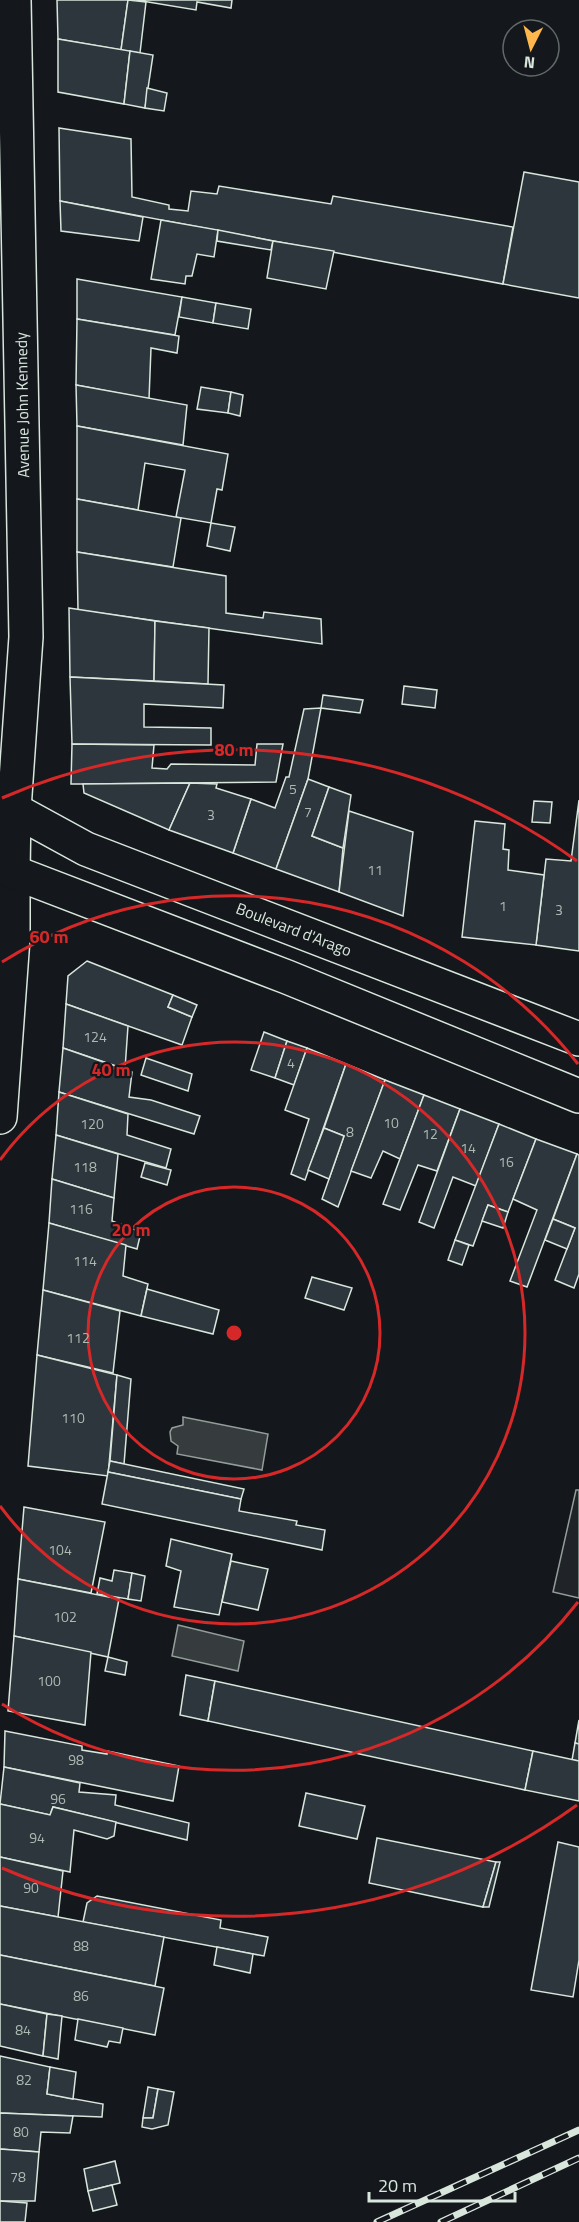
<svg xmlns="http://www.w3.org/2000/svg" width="579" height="2222" viewBox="0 0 579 2222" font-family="'Titillium Web',sans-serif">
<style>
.green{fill:#202428;stroke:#939e99;stroke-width:1.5}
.water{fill:#363b3e;stroke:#939e99;stroke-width:1.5}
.building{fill:#2c363c;stroke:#d8e6dc;stroke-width:1.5}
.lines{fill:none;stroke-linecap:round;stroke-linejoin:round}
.minor-casing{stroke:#d8e6dc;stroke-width:36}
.secondary-casing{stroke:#d8e6dc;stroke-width:36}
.minor{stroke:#14181c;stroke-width:33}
.secondary{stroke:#14181c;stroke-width:33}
.rail-casing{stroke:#d8e6dc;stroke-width:7}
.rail{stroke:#14181c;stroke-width:4.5;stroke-dasharray:14;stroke-linecap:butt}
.ring{fill:none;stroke:#d62828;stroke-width:3}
.labels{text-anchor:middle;stroke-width:4.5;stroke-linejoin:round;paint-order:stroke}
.number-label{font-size:14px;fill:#adbab4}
.street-label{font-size:16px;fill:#d8e6dc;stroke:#14181c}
.centre{fill:#d62828;stroke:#14181c;stroke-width:3}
.ring-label{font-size:18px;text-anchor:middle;font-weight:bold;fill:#d62828;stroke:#14181c;stroke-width:4.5;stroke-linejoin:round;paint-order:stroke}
</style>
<rect width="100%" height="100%" fill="#14181c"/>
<!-- green -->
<polygon class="green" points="576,1490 579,1490 579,1598 553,1592"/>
<!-- water -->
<g class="water">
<polygon points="183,1417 268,1434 262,1470 177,1454 178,1446 171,1441 170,1432 172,1428 183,1425"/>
<polygon points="178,1625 244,1641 238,1671 172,1656"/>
</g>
<!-- building -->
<g class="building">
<polygon points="57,0 128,0 121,50 58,39"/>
<polygon points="128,0 146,2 140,53 121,50"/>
<polygon points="136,0 232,0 231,8 197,2 196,10"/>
<polygon points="58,39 130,51 124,104 58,92"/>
<polygon points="130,51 153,55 145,108 124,104"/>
<polygon points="147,88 167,93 164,111 145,108"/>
<polygon points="59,128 131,139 132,197 169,205 169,209 188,211 191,191 217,194 219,186 331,204 333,196 513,227 503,284 60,201"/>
<polygon points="524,172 579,182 579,298 503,284"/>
<polygon points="60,201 143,217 139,241 61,231"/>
<polygon points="161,220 218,230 214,257 197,254 192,276 186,276 185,284 151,279"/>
<polygon points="218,230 273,241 271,250 217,241"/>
<polygon points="273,241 334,251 326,289 267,278"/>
<polygon points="77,279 182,297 175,335 77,319"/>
<polygon points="182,297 216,303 213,323 179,317"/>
<polygon points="216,303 251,309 248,329 213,323"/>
<polygon points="77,319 179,336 177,353 151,348 149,399 76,385"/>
<polygon points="76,385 187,405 183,445 77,426"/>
<polygon points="201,387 231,392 228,413 197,409"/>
<polygon points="231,392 243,395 240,416 228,413"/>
<polygon points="77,426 228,454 222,490 217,489 211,523 176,517 185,470 145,463 138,510 77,499"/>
<polygon points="77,499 181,518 173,567 77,552"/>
<polygon points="211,523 235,527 230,551 207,546"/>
<polygon points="77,552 226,576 226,613 263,618 264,612 321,619 322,644 78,610"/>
<polygon points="69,608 155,621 154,681 70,677"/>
<polygon points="155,621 209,628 208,684 154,681"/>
<polygon points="70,677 224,685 223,708 144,704 144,727 211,728 211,745 72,744"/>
<polygon points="404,686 437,690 435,708 402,704"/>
<polygon points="323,695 363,700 360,713 321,708"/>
<polygon points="321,708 308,779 276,869 233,853 251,799 275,808 286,777 289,777 304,709"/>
<polygon points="72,744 154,745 152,768 167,769 171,764 255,765 257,744 283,744 276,782 83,784 71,784"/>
<polygon points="308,779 329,787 312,836 343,848 339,892 276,869"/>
<polygon points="190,783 169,830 84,793 83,784"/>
<polygon points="190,783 217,784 216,788 251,799 233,853 169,830"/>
<polygon points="329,787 351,795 343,848 312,836"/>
<polygon points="579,800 579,951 536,945 546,859 571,861"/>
<polygon points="534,801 552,802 550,823 532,822"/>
<polygon points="349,811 413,832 403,916 339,892"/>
<polygon points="475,821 505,824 503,849 509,850 508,870 544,875 536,945 462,937"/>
<polygon points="87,961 173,995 168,1007 192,1017 182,1045 66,1004 68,976"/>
<polygon points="173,995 197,1005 192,1017 168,1007"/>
<polygon points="66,1004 128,1026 125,1069 63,1048"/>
<polygon points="264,1032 287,1041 275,1078 251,1070"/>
<polygon points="287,1041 307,1048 294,1085 275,1078"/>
<polygon points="63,1048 132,1072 129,1097 151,1100 200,1116 194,1134 59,1092"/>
<polygon points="307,1048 346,1064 305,1180 291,1174 309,1119 285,1110"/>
<polygon points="146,1058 192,1074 188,1091 141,1075"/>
<polygon points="346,1064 385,1080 338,1207 322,1199 344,1136 324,1128"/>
<polygon points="385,1080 424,1095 400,1159 383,1151 371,1178 351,1171"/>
<polygon points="59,1092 128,1114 127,1135 171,1149 166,1168 56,1135"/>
<polygon points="424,1095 460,1109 437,1171 418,1165 400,1210 383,1204"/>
<polygon points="460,1109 499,1124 476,1186 453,1177 434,1228 419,1222"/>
<polygon points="499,1124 536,1139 508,1212 488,1205 473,1246 455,1240"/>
<polygon points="324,1128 344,1136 329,1179 308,1170"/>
<polygon points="56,1135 118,1154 114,1198 52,1179"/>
<polygon points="536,1139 577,1154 527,1287 510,1281 537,1210 513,1199"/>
<polygon points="577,1154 579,1155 579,1274 574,1288 555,1280 575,1228 553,1219"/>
<polygon points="145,1163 171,1170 167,1185 141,1177"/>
<polygon points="52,1179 114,1198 112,1221 141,1232 137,1249 49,1223"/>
<polygon points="488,1205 508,1212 503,1228 482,1221"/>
<polygon points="553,1219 575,1228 567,1249 545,1240"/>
<polygon points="49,1223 126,1245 123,1276 148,1284 141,1316 43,1290"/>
<polygon points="455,1240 469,1245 462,1265 448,1260"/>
<polygon points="312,1277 352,1288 344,1310 305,1298"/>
<polygon points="147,1289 219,1310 213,1334 141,1316"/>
<polygon points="43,1290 120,1311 113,1373 37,1355"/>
<polygon points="37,1355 117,1375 108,1476 28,1466"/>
<polygon points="117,1375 131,1379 124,1464 110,1461"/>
<polygon points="110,1461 244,1489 241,1499 108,1472"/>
<polygon points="108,1472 241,1499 239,1511 297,1521 296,1525 325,1530 322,1550 102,1504"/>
<polygon points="24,1507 105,1522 91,1593 18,1579"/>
<polygon points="171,1539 232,1554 219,1615 174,1607 181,1571 166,1566"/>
<polygon points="231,1561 268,1569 258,1610 222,1602"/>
<polygon points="114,1570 132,1573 128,1599 97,1594 100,1578 112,1581"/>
<polygon points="132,1573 145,1576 141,1601 128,1599"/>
<polygon points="18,1579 119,1599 108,1657 14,1636"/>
<polygon points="14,1636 91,1652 85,1725 8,1711"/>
<polygon points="108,1657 127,1662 125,1675 105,1671"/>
<polygon points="186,1675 215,1681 208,1721 180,1715"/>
<polygon points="215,1681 533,1751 525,1790 208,1721"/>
<polygon points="579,1720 579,1744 575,1743"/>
<polygon points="5,1731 82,1746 82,1750 107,1754 107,1751 179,1766 173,1801 4,1767"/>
<polygon points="575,1743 579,1744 579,1761 572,1760"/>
<polygon points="533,1751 579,1761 579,1801 525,1790"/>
<polygon points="4,1767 80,1783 79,1792 116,1795 115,1805 189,1823 187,1840 53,1807 50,1815 0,1804"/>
<polygon points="306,1793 365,1806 357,1839 299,1826"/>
<polygon points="0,1804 50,1815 53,1807 116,1822 114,1836 107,1839 74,1830 70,1872 0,1857"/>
<polygon points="377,1838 496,1862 483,1907 369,1883"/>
<polygon points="558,1842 579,1847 579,1960 573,1997 531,1990"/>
<polygon points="0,1857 63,1871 58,1917 0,1906"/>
<polygon points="496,1862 500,1862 489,1907 483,1907"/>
<polygon points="97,1896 221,1920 220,1928 268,1937 264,1956 83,1922 87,1903"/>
<polygon points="0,1906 164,1937 155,1986 0,1955"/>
<polygon points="217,1947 253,1954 250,1973 214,1965"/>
<polygon points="0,1955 164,1988 155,2035 0,2004"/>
<polygon points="0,2004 47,2014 43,2056 0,2046"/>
<polygon points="47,2014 62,2016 58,2059 43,2056"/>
<polygon points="78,2019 123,2028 120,2043 109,2041 107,2047 75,2040"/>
<polygon points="0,2056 50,2067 47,2094 103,2104 102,2117 0,2113"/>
<polygon points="50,2067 76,2072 73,2099 47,2094"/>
<polygon points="148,2087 158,2089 153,2118 143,2118"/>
<polygon points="158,2089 174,2092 168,2125 152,2129 142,2127 143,2118 153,2118"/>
<polygon points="0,2113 73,2116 70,2133 41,2132 39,2152 0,2149"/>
<polygon points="0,2149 39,2152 35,2201 0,2201"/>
<polygon points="115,2161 120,2183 88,2191 84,2169"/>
<polygon points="112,2185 117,2205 93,2211 88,2191"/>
<polygon points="0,2201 27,2203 25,2222 0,2222"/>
</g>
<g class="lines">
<!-- minor casing -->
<g class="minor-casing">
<polyline id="minor" points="0,1117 13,938 13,872"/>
</g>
<!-- secondary casing -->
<g class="secondary-casing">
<g id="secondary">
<polyline points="0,802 86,849 579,1039"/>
<polyline points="0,867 287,977 579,1096"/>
<polyline points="13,872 14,809 26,637 14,0"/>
</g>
</g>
<!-- minor -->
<use href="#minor" class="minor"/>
<!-- secondary -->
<use href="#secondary" class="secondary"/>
<!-- rail casing -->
<g class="rail-casing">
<g id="rail">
<polyline points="377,2222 579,2130"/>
<polyline points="441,2222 579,2158"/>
</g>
</g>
<!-- rail -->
<use href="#rail" class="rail"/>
</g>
<!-- distance rings -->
<g class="ring">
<circle cx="234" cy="1333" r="146"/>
<path d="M0 1160A291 291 0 1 1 0 1506"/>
<path d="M578 1602A437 437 0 0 1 2 1704M2 962A437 437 0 0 1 578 1064"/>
<path d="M577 1805A583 583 0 0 1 2 1868M2 798A583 583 0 0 1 577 861"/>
</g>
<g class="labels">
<!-- number labels -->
<g class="number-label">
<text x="293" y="794">5</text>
<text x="308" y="817">7</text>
<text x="211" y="820">3</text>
<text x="375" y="875">11</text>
<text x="503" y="911">1</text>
<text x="559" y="915">3</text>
<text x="95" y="1042">124</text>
<text x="291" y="1068">4</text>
<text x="391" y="1128">10</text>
<text x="92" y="1129">120</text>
<text x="350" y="1137">8</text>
<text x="430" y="1139">12</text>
<text x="468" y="1153">14</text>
<text x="506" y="1167">16</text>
<text x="85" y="1172">118</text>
<text x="81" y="1214">116</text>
<text x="85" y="1266">114</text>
<text x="78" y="1343">112</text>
<text x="73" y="1423">110</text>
<text x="60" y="1555">104</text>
<text x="65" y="1622">102</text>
<text x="49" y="1686">100</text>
<text x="76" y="1765">98</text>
<text x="58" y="1804">96</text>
<text x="37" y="1843">94</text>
<text x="31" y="1893">90</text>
<text x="81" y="1951">88</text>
<text x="81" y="2001">86</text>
<text x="23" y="2035">84</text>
<text x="24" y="2085">82</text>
<text x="21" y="2137">80</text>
<text x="18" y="2182">78</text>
</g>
<!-- street labels -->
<g class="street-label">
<text transform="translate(22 405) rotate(-91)" y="6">Avenue John Kennedy</text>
<text transform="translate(294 929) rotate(21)" y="6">Boulevard d'Arago</text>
</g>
</g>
<circle cx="234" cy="1333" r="9" class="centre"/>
<g class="ring-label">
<text x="234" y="756">80 m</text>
<text x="49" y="943">60 m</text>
<text x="111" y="1076">40 m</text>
<text x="131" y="1236">20 m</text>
</g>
<!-- north arrow -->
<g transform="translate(531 48) rotate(186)"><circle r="28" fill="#14181c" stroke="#626a69" stroke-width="1.5"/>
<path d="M0-4.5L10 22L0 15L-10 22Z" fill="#ffb74d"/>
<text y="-9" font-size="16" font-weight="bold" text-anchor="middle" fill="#d8e6dc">N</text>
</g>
<!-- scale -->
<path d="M369 2192v9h146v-9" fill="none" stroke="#d8e6dc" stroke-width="3"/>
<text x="378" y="2192" font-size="18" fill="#d8e6dc" stroke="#14181c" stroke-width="4.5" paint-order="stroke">20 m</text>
</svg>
